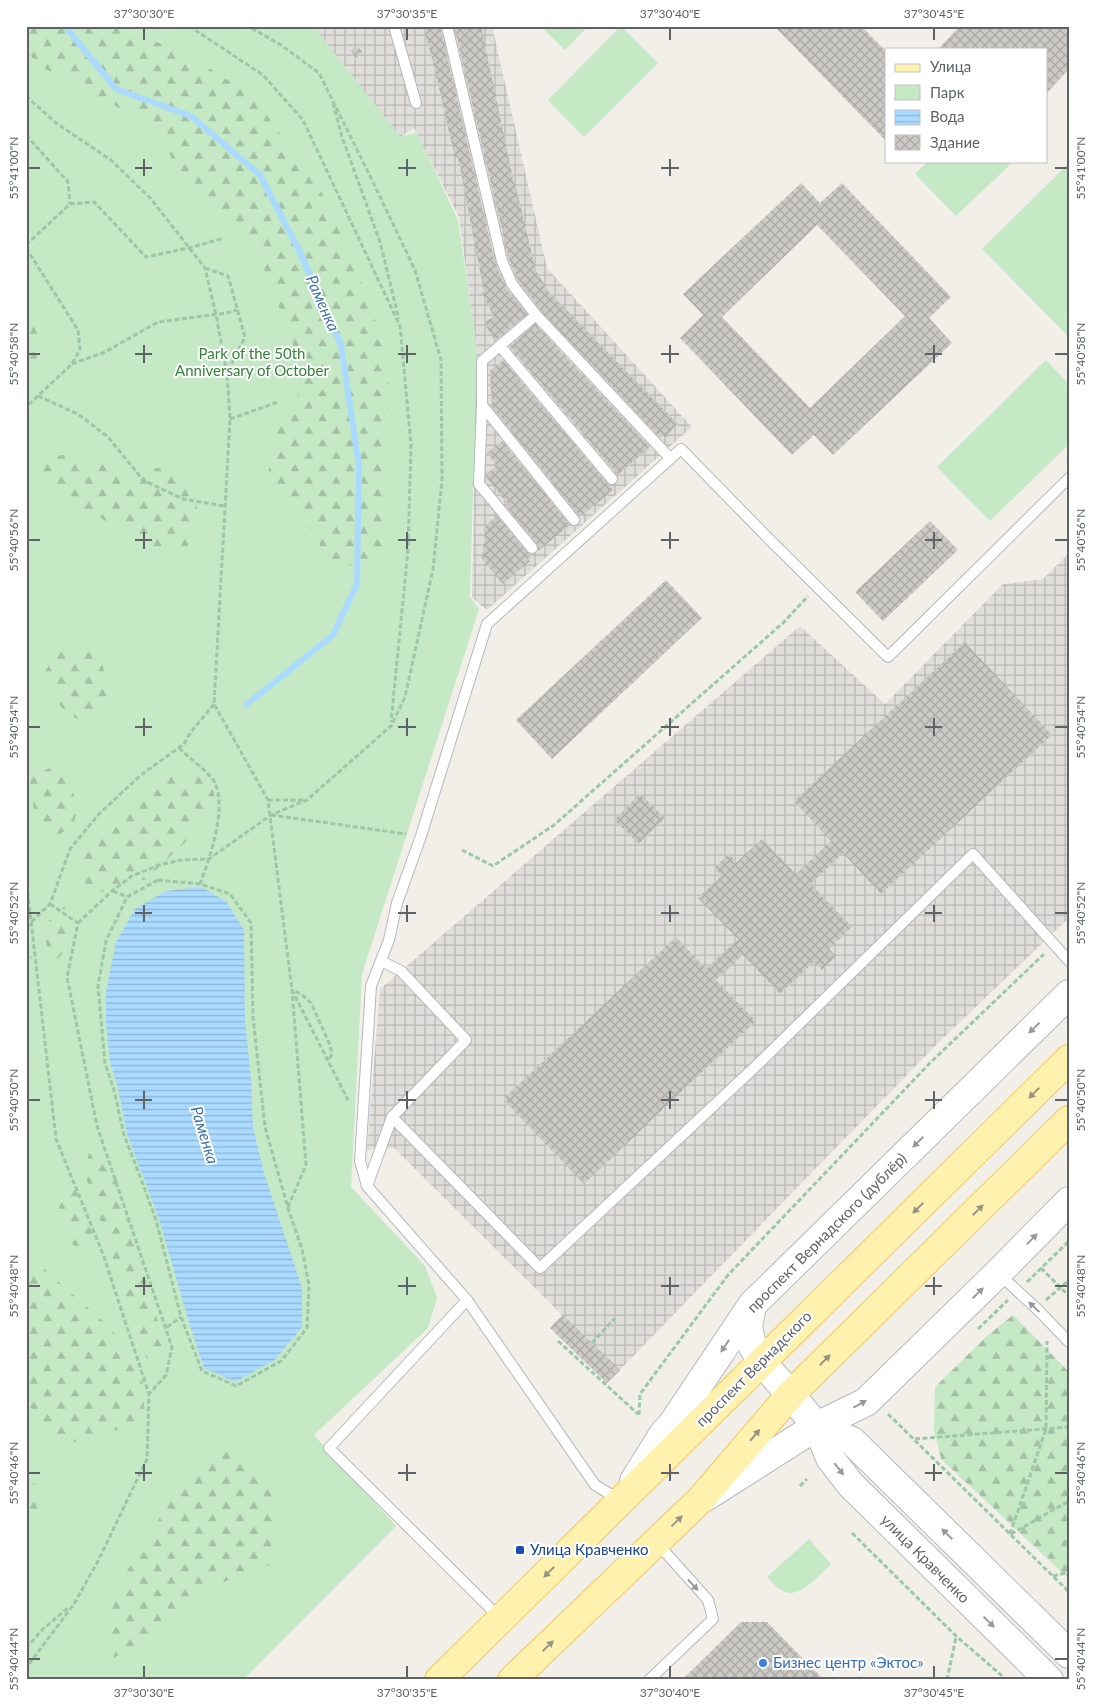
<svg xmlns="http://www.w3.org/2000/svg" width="1095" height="1706" viewBox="0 0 1095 1706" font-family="Lato,sans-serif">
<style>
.industrial{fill:url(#industrial-grid)}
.green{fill:#c5e8c5}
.forest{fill:url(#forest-firs)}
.water{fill:url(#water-rules)}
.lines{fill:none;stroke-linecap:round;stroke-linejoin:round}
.stream{stroke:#aadaff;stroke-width:6}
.building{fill:url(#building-cross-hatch);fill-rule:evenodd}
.lane-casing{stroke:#b5b8bc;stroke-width:12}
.secondary-casing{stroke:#b6babf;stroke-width:30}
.primary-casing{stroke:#f2c960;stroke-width:30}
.path{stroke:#9cc7a9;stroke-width:3;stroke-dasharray:5 2.5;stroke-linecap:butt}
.lane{stroke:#fff;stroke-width:10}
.secondary{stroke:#fff;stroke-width:28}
.primary{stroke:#fff2af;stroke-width:28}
.oneway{fill:#979a9d}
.oneway2{fill:#979581}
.ticks{fill:none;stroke:#5f6368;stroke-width:2}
.transit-dot{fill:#1a4fb4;stroke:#fff;stroke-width:2}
.shop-dot{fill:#3f7fe0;stroke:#fff;stroke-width:2}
.labels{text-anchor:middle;stroke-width:4;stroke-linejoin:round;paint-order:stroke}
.park-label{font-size:15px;fill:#348238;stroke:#fff}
.street-label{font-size:15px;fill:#5f6368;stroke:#fff}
.transit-label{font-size:15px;fill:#164399;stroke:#fff;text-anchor:start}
.shop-label{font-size:15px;fill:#366cbe;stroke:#fff;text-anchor:start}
.water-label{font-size:16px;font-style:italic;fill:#4174aa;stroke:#fff}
.neatline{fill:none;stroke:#5f6368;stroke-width:2}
.ticks-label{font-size:12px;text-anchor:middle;fill:#5f6368}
</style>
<defs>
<pattern id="industrial-grid" width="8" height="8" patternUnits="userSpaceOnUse" patternTransform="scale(1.25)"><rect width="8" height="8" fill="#e0deda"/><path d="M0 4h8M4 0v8" fill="none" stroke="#b9b8b5"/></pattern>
<pattern id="forest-firs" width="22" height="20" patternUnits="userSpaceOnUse" patternTransform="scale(1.25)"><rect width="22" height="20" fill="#c5e8c5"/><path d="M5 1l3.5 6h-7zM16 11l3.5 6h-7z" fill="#a3c0a4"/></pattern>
<pattern id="water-rules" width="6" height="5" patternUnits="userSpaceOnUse" patternTransform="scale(1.25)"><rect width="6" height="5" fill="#aadaff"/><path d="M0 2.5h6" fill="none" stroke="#8eb4d2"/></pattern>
<pattern id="building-cross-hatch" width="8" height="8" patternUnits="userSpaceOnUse" patternTransform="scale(1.25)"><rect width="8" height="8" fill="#cccac5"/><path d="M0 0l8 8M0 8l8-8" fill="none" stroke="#a9a8a4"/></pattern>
</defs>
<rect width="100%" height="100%" fill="#f1efe8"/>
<!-- industrial -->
<g class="industrial">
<polygon points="313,26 492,26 547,268 692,427 487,610 472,598 476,345 459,217 414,128 400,137"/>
<polygon points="1069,553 1069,918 937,1044 607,1383 550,1328 562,1315 394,1148 367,1150 380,989 800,626 885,704 1003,584 1043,579"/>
</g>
<!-- green -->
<g class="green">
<polygon points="26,26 313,26 400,136 417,133 458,220 477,349 470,597 479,609 362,974 351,1187 425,1266 437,1298 428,1328 314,1435 396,1526 243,1680 26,1680"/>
<polygon points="540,26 588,26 565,50"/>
<polygon points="621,26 658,63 584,137 548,100"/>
<polygon points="928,161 1014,161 956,216 915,174"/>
<polygon points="1069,163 1069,337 982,249"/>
<polygon points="1046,360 1069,384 1069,444 990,521 937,467"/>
<path d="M809,1539L831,1564C821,1573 801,1598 785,1592C779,1590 772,1582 767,1577Z"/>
</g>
<!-- forest -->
<g class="forest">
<polygon points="26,26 118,26 129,34 166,45 212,70 254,97 322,193 350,254 380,333 389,387 382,559 358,567 327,561 314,533 267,483 273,438 298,397 293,343 257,251 233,226 205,204 176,165 148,120 121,109 83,89 68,78 42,68 26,51"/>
<path d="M26,318C29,321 35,326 36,331C40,346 38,367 26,377Z"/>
<polygon points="69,454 115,468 136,480 155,468 179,470 195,485 198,520 187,548 163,552 73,503 42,481 37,469 40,458"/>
<polygon points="61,645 99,648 108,691 102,711 84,723 64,711 42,677"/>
<polygon points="59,765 79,805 73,825 56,837 36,825 29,776"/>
<polygon points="172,771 209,774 216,802 192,836 146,879 87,896 80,857"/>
<polygon points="69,902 67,947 51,968 43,926"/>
<polygon points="28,936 33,966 26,974 26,938"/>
<polygon points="89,1153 113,1166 165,1346 150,1369 84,1172"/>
<polygon points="69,1188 80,1191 94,1230 89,1248 73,1245 59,1208"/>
<polygon points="42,1267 111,1328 142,1375 145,1422 61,1446 26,1402 26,1271"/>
<polygon points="1013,1315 1069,1372 1069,1579 941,1459 934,1430 935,1387 987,1336"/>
<polygon points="226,1452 242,1463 260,1472 279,1488 269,1565 205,1589 152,1634 114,1658 108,1602 180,1485 200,1459"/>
<polygon points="36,1483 42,1502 30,1522 26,1521 26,1485"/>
</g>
<!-- water -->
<polygon class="water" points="201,887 226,901 244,930 245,1019 251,1079 253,1128 264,1173 302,1288 302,1327 275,1360 235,1382 204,1368 191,1329 159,1219 127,1134 118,1088 110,1062 106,1024 106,991 116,942 135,909 166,891"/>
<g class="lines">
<!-- stream -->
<polyline class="stream" points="65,26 116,89 191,116 260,175 299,250 341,345 359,466 357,584 333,635 246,705"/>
</g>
<!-- building -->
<g class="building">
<polygon points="423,26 440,26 495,263 506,288 527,314 495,341 484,322 494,317 482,293 484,292 458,157 455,158 434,66"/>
<polygon points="472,26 481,26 514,183 515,183 536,271 549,292 677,423 666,438 664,435 660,438 541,311 518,280 509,259 455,30"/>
<polygon points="774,26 861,26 886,51 886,141"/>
<polygon points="960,26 1069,26 1069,69 1046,94 1046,49 938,49"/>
<polygon points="354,48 360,49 362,52 356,58 351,50"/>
<path d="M801,183L820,203L842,183L951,297L929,318L952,343L833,455L814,435L792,455L680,338L703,315L683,294ZM817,225L905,316L810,408L722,317Z"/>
<polygon points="535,324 650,447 618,475 510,347"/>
<polygon points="503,360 613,490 580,517 492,407 490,371"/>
<polygon points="502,441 570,525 538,551 537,544 507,507 509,506 486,477 486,474 497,466 487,453"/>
<polygon points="497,516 527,552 533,555 528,559 530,561 503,584 482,559 486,525"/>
<polygon points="930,521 958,550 883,621 855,592"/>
<polygon points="666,580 702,618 552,759 516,720"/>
<polygon points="965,642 1052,735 881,894 843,853 811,884 852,927 829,949 836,956 822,970 814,962 780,994 743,955 716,980 756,1021 584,1184 503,1099 676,937 706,969 738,939 698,898 721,876 714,868 729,854 737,862 762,839 796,874 831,841 794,801"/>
<polygon points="640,794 665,818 639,844 614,820"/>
<polygon points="563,1315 620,1370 607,1383 550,1328"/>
<polygon points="741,1622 767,1622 824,1680 682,1680"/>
</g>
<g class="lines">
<!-- lane casing -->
<g class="lane-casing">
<g id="lane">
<polyline points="394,26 416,103"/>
<polyline points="447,26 502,261 512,284 536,315 670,458"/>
<polyline points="500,346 612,479"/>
<polyline points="482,405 574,520"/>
<polyline points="532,548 479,484 482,405 482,361 536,315"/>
<polyline points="381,961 401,971 466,1040 392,1117"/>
<polyline points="367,1186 392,1117 540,1268 755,1067 973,854 1069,961"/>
<polyline points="998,1273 1037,1309 1069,1342"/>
<polyline points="467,1300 329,1448 500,1618"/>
<polyline points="620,1500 595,1485 467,1300 367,1186 360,1161 371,986 389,940 397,903 421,836 487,624 681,449 769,539 888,657 1069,478"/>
<polyline points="649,1680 713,1619 708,1600 657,1543"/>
</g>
</g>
<!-- secondary casing -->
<g class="secondary-casing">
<g id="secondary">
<polyline points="752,1305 748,1327 752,1345 762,1362 817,1426 830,1458 851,1485 1049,1680"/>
<polyline points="817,1426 852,1441 1069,1654"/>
<polyline points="634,1481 664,1433 671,1426 752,1305 1069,994"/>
<polyline points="707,1496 817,1426 866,1402 998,1273 1069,1201"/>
</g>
</g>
<!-- primary casing -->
<g class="primary-casing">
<g id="primary">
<polyline points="439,1680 1069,1059"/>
<polyline points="512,1680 701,1499 790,1395 1069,1120"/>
</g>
</g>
<!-- path -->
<g class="path">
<polyline points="189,26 263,75 303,120 400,326 411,445 408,550 391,722"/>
<polyline points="26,96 56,123 111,160 151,199 205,268 216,315 227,373 230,419 214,704 268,800 292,990 348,1100"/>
<polyline points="333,103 342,137 380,242 399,319"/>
<polyline points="26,135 68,182 70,204"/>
<polyline points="26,245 70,204 94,202 146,257 189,248 224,238"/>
<polyline points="26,248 78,330 80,349 72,364 26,407"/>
<polyline points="205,268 228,276 245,337 227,373"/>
<polyline points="72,364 105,352 158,322 226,313 237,310"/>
<polyline points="38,396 78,414 108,437 143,480 183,499 224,506"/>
<polyline points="230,419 278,402"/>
<path d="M179,748C187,756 211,774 215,783C227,809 210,857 200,884"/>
<polyline points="268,800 305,800"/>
<polyline points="271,815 406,834"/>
<polyline points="462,850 493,866 554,825 784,622 808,596"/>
<polyline points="26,877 56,1139 103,1254 149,1394 147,1459 98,1561 74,1604 26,1668"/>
<polygon points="158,880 200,884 230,894 251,923 253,1017 265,1127 288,1208 302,1249 309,1285 307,1328 281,1361 236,1386 202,1371 181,1317 156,1220 141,1179 124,1135 114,1090 105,1063 98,986 106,941 127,897"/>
<polyline points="113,891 127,897"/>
<polyline points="50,904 78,923 67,977 97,1126 172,1347 166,1375 149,1394"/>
<polyline points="78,923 112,891 132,876 159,865 181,860 209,859 271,815 307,800 391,726 405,697 433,569 442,479 441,360 415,270 373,182 319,73 281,45 248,26"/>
<polyline points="26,927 50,904 70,849 99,814 141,775 184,744 191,732 214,704"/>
<polyline points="288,1207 306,1165 292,990 301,994 311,1003 330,1045 332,1054 328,1061"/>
<polyline points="1041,1268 1069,1296"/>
<polyline points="1027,1282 1069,1241"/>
<polyline points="1046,1300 1069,1280"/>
<polyline points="167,1327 181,1317"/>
<polyline points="978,1329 1008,1300"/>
<polyline points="558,1341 638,1414"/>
<polyline points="592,1343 615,1318"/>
<polyline points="888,1414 1069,1592"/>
<polyline points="639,1415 640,1394 728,1275 930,1063 1044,954"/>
<polyline points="915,1439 1069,1427"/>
<polyline points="800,1486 807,1479"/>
<polyline points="852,1533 956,1636 1007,1680"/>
<polyline points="1010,1534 1046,1429 1047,1341"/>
<polyline points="1011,1534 1069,1501"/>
<polyline points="1053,1576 1069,1572"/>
<polyline points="26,1648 43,1629 69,1607"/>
<polyline points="947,1680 956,1637"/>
</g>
<!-- lane -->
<use href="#lane" class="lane"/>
<!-- secondary -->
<use href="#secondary" class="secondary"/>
<!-- primary -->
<use href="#primary" class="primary"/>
</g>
<!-- one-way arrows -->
<defs><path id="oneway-solid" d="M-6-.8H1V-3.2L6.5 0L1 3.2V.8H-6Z" transform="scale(1.25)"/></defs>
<g class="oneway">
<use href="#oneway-solid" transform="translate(1034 1028) rotate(136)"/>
<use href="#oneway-solid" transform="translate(918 1142) rotate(136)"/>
<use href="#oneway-solid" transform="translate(1032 1239) rotate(-46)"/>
<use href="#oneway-solid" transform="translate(978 1293) rotate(-44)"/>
<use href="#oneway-solid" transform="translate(1034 1307) rotate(-137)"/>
<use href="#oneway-solid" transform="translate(725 1346) rotate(124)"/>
<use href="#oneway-solid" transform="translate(860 1404) rotate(-29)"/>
<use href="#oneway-solid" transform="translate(839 1469) rotate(52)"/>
<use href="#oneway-solid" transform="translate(947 1534) rotate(-135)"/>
<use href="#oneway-solid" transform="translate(693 1585) rotate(47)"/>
<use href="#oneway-solid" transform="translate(989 1622) rotate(44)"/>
</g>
<g class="oneway2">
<use href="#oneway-solid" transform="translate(1034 1093) rotate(135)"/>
<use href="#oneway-solid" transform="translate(918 1208) rotate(135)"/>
<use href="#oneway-solid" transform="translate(978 1210) rotate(-45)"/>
<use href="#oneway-solid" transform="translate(825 1360) rotate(-45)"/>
<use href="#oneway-solid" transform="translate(755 1435) rotate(-50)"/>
<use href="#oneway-solid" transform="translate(677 1521) rotate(-44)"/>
<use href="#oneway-solid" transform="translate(549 1572) rotate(135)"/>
<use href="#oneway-solid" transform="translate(548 1646) rotate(-44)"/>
</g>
<!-- ticks -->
<path class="ticks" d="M144,28V40M407,28V40M670,28V40M934,28V40M144,159V176M407,159V176M670,159V176M28,168H40M135,168H152M398,168H416M661,168H679M1055,168H1068M144,345V363M407,345V363M670,345V363M934,345V363M28,354H40M135,354H152M398,354H416M661,354H679M925,354H942M1055,354H1068M144,532V549M407,532V549M670,532V549M934,532V549M28,540H40M135,540H152M398,540H416M661,540H679M925,540H942M1055,540H1068M144,718V736M407,718V736M670,718V736M934,718V736M28,727H40M135,727H152M398,727H416M661,727H679M925,727H942M1055,727H1068M144,905V922M407,905V922M670,905V922M934,905V922M28,913H40M135,913H152M398,913H416M661,913H679M925,913H942M1055,913H1068M144,1091V1109M407,1091V1109M670,1091V1109M934,1091V1109M28,1100H40M135,1100H152M398,1100H416M661,1100H679M925,1100H942M1055,1100H1068M144,1277V1295M407,1277V1295M670,1277V1295M934,1277V1295M28,1286H40M135,1286H152M398,1286H416M661,1286H679M925,1286H942M1055,1286H1068M144,1464V1481M407,1464V1481M670,1464V1481M934,1464V1481M28,1473H40M135,1473H152M398,1473H416M661,1473H679M925,1473H942M1055,1473H1068M28,1659H40M1055,1659H1068M144,1666V1678M407,1666V1678M670,1666V1678M934,1666V1678"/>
<!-- markers -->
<rect class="transit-dot" x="515" y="1545" width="10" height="10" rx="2.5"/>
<circle class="shop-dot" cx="763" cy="1663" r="5"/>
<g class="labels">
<!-- park labels -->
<g class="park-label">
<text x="252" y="359">Park of the 50th<tspan x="252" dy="17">Anniversary of October</tspan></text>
</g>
<!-- street labels -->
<g class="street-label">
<text transform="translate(827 1233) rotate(-45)" y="5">проспект Вернадского (дублёр)</text>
<text transform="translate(754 1369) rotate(-45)" y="5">проспект Вернадского</text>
<text transform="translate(925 1559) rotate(45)" y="5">улица Кравченко</text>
</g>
<!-- transit labels -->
<g class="transit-label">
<text x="530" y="1555">Улица Кравченко</text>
</g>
<!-- shop labels -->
<g class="shop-label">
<text x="773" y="1668">Бизнес центр «Эктос»</text>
</g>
<!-- water labels -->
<g class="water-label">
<text transform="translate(323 303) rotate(66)" y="6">Раменка</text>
<text transform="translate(205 1135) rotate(73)" y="6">Раменка</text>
</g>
</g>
<!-- border -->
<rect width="1095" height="1706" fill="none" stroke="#ffffff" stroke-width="55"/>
<!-- legend -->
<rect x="885" y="48" width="162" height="115" fill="#ffffff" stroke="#bfc1c3"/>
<rect x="895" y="64" width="25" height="8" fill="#fff2af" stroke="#bfc1c3"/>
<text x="930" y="72" font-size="15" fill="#5f6368">Улица</text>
<rect x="895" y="85" width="25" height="15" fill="#c5e8c5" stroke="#bfc1c3"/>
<text x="930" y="98" font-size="15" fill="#5f6368">Парк</text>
<rect x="895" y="110" width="25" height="15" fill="url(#water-rules)" stroke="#bfc1c3"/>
<text x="930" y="122" font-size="15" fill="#5f6368">Вода</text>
<rect x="895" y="135" width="25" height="15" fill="url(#building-cross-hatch)" stroke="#bfc1c3"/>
<text x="930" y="148" font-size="15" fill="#5f6368">Здание</text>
<rect x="28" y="28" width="1040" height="1650" class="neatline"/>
<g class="ticks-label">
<text x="144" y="18">37°30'30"E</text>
<text x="407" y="18">37°30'35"E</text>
<text x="670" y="18">37°30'40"E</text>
<text x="934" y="18">37°30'45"E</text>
<text transform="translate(14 168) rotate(-90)" y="4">55°41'00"N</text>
<text transform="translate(1081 168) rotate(-90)" y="4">55°41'00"N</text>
<text transform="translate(14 354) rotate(-90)" y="4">55°40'58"N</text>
<text transform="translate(1081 354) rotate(-90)" y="4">55°40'58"N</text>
<text transform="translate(14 540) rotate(-90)" y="4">55°40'56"N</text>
<text transform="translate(1081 540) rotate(-90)" y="4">55°40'56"N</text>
<text transform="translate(14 727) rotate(-90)" y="4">55°40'54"N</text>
<text transform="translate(1081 727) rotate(-90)" y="4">55°40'54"N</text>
<text transform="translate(14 913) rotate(-90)" y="4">55°40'52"N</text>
<text transform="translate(1081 913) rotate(-90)" y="4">55°40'52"N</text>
<text transform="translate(14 1100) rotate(-90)" y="4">55°40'50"N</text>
<text transform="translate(1081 1100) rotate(-90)" y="4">55°40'50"N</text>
<text transform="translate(14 1286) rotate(-90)" y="4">55°40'48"N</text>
<text transform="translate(1081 1286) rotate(-90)" y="4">55°40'48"N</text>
<text transform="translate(14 1473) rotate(-90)" y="4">55°40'46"N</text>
<text transform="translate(1081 1473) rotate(-90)" y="4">55°40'46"N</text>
<text transform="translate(14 1659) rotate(-90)" y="4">55°40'44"N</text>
<text transform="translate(1081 1659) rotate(-90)" y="4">55°40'44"N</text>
<text x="144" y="1697">37°30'30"E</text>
<text x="407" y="1697">37°30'35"E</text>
<text x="670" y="1697">37°30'40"E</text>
<text x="934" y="1697">37°30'45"E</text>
</g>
</svg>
